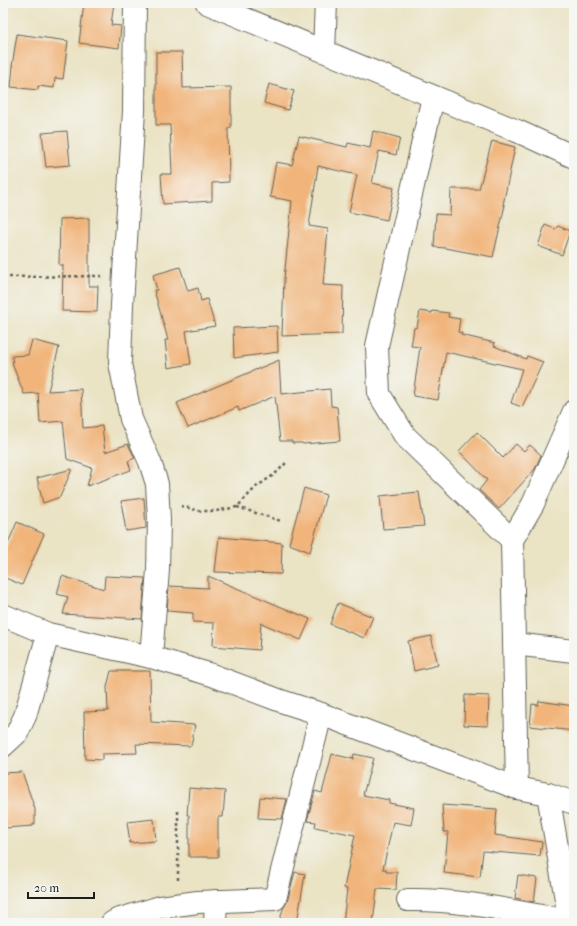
<svg xmlns="http://www.w3.org/2000/svg" width="577" height="926" viewBox="0 0 577 926" font-family="'IM FELL French Canon',serif">
<style>
.building{fill:#f1b57b}
.lines{fill:none;stroke-linecap:round;stroke-linejoin:round}
.minor-casing{stroke:#646257;stroke-width:24}
.path{stroke:#646257;stroke-width:2.5;stroke-dasharray:3 3;stroke-linecap:butt}
.minor{stroke:#fff;stroke-width:22}
</style>
<rect width="100%" height="100%" fill="#f6f6f2"/>
<filter id="ink" filterUnits="userSpaceOnUse"><feTurbulence type="fractalNoise" baseFrequency=".025" numOctaves="2"/><feDisplacementMap in="SourceGraphic" scale="8" xChannelSelector="R" yChannelSelector="G"/><feConvolveMatrix kernelMatrix="1 2 1 2 8 2 1 2 1" color-interpolation-filters="sRGB"/></filter>
<filter id="wash" filterUnits="userSpaceOnUse"><feTurbulence type="fractalNoise" baseFrequency=".012" numOctaves="4" result="noise"/><feDisplacementMap in="SourceGraphic" scale="16" xChannelSelector="R" yChannelSelector="G"/><feGaussianBlur stdDeviation="0.9" result="paint"/><feColorMatrix in="noise" values="0 0 0 0 0 0 0 0 0 0 0 0 0 0 0 0 0 1.4 0 .05"/><feComposite in="paint" operator="in"/></filter>
<g filter="url(#wash)">
<rect width="100%" height="100%" fill="#eae3c4"/>
<g id="blocks">
<!-- building -->
<g class="building">
<polygon points="84,3 114,3 111,25 121,26 119,48 79,43"/>
<polygon points="17,34 68,41 63,79 55,78 54,88 38,86 38,90 11,87 13,66 12,66"/>
<polygon points="156,52 182,52 183,88 231,87 231,128 228,128 229,182 212,183 212,201 163,204 161,174 172,174 170,125 156,125"/>
<polygon points="269,84 294,91 288,110 264,103"/>
<polygon points="67,131 70,165 46,167 42,133"/>
<polygon points="373,131 400,138 396,155 379,151 372,183 394,188 387,220 349,212 357,175 318,166 309,226 328,229 323,285 343,286 342,334 282,336 284,279 292,201 270,197 276,162 292,165 299,136 347,147 348,143 370,148"/>
<polygon points="492,141 515,147 503,205 505,205 493,257 445,248 434,247 436,214 450,215 451,189 479,189"/>
<polygon points="89,218 89,286 98,286 97,312 62,311 63,265 59,265 60,219"/>
<polygon points="545,225 555,229 558,226 570,231 562,255 538,246"/>
<polygon points="180,267 188,291 198,288 201,301 207,299 215,326 186,331 191,364 168,368 165,340 168,340 154,290 157,290 153,275"/>
<polygon points="420,311 432,313 432,311 449,313 448,317 460,319 458,332 462,333 461,335 495,343 494,346 526,359 527,356 543,362 522,407 511,403 522,369 446,352 438,400 413,396 420,347 411,346 414,328 417,327"/>
<polygon points="277,326 278,352 234,358 233,328"/>
<polygon points="32,340 59,347 48,391 81,389 83,428 102,426 105,452 128,444 135,458 128,461 131,470 87,486 92,468 67,459 63,421 40,423 38,393 24,394 13,366 12,356 28,355"/>
<polygon points="279,360 281,394 330,389 331,406 337,407 340,441 303,444 302,443 292,443 292,441 280,441 275,396 239,411 238,407 188,428 177,403"/>
<polygon points="477,432 503,458 516,444 524,451 530,445 541,455 535,469 499,509 479,490 487,480 459,451"/>
<polygon points="72,469 60,497 43,503 37,478"/>
<polygon points="304,488 326,495 310,552 289,544"/>
<polygon points="419,492 424,526 383,529 380,496"/>
<polygon points="144,498 146,528 126,531 121,501"/>
<polygon points="17,522 44,534 22,585 3,577 3,555"/>
<polygon points="219,537 282,543 281,574 215,572"/>
<polygon points="62,576 104,589 105,576 145,578 142,619 63,614 68,597 57,594"/>
<polygon points="208,576 310,619 301,640 261,623 259,650 213,646 214,623 193,622 193,613 167,611 169,586 208,588"/>
<polygon points="338,603 373,617 364,638 330,624"/>
<polygon points="431,636 438,665 414,671 408,641"/>
<polygon points="111,671 150,671 151,722 195,725 191,746 136,744 137,753 102,754 102,760 85,759 84,712 108,711 107,687"/>
<polygon points="465,695 489,696 488,726 464,725"/>
<polygon points="539,701 574,706 574,731 530,726 532,704 538,705"/>
<polygon points="332,754 353,759 354,754 373,758 363,795 389,800 389,803 414,808 411,825 393,822 383,869 386,869 386,872 397,872 396,890 377,889 373,923 343,923 347,889 344,888 355,835 315,827 316,822 307,821 315,791 322,793"/>
<polygon points="22,772 35,809 35,824 33,824 33,826 5,828 3,773"/>
<polygon points="189,788 225,791 223,817 218,817 218,857 189,857 189,815 187,815"/>
<polygon points="260,797 287,799 282,819 258,818"/>
<polygon points="442,805 497,809 495,835 542,842 540,856 483,851 480,877 444,873 448,832 444,832"/>
<polygon points="154,819 156,841 130,843 127,822"/>
<polygon points="295,872 305,874 297,923 279,923 283,909 287,902"/>
<polygon points="518,875 537,878 534,902 515,898"/>
</g>
</g>
</g>
<g filter="url(#ink)">
<use href="#blocks" fill-opacity="0" stroke="#646257" stroke-width="1"/>
<g class="lines">
<!-- minor casing -->
<g class="minor-casing">
<g id="minor">
<polyline points="135,3 134,111 122,305 120,363 131,419 150,462 157,484 159,519 158,570 151,657"/>
<polyline points="207,3 517,131 574,157"/>
<polyline points="324,51 326,3"/>
<polyline points="433,97 377,346 379,394 405,436 512,540"/>
<polyline points="3,615 48,634 151,657 212,675 281,701 321,714 517,788 548,794 574,803"/>
<polyline points="514,644 574,651"/>
<polyline points="3,746 17,733 25,716 48,634"/>
<polyline points="517,788 512,540 533,504 574,411"/>
<polyline points="548,794 570,923"/>
<path d="M408,900C463,899 516,912 570,921"/>
<polyline points="112,923 117,920 160,907 198,902 275,899 321,714"/>
<polyline points="215,923 216,901"/>
</g>
</g>
<!-- path -->
<g class="path">
<polyline points="3,277 102,276"/>
<polyline points="181,506 200,511 216,511 237,507 256,487 275,474 286,463"/>
<polyline points="237,507 281,521"/>
<polyline points="178,811 178,882"/>
</g>
<!-- minor -->
<use href="#minor" class="minor"/>
</g>
</g>
<!-- margin -->
<rect width="577" height="926" fill="none" stroke="#f6f6f2" stroke-width="16"/>
<!-- scale -->
<path d="M28 892v6h66v-6" fill="none" stroke="#1c1c1c" stroke-width="2"/>
<text x="34" y="892" font-size="12" fill="#1c1c1c" stroke="#f6f6f2" stroke-width="3" paint-order="stroke">20 m</text>
</svg>
